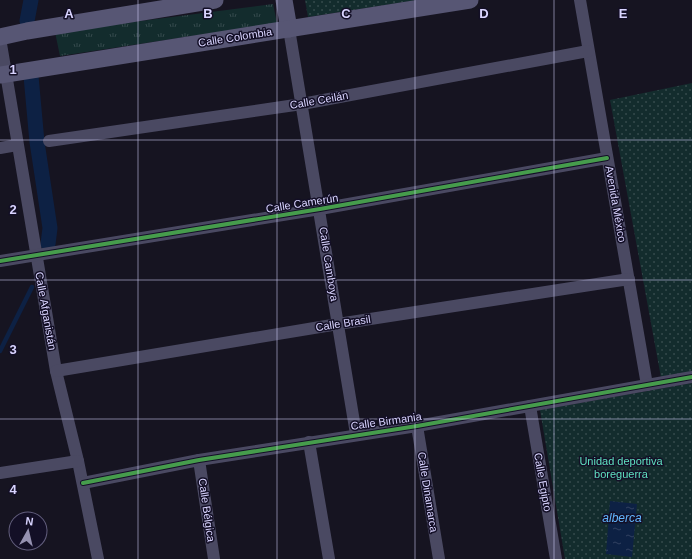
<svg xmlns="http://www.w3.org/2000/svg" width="692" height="559" viewBox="0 0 692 559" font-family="Arial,sans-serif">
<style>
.grass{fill:url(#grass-tufts)}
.park{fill:url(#park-dots)}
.water{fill:url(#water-ripples)}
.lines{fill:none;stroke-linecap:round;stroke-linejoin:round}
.stream{stroke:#0d2144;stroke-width:4.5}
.canal{stroke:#0d2144;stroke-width:15}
.street{stroke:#4a4962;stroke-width:12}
.secondary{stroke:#575674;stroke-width:17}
.cycleway-casing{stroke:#130f26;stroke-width:6}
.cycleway{stroke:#469c4c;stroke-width:4}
.grid{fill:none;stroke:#d9d4ff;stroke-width:1;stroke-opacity:0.55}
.labels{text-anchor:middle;stroke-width:3;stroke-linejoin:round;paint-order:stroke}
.street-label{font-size:11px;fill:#d9d4ff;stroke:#130f26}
.park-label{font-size:11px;fill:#5fe0c0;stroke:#130f26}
.water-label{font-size:12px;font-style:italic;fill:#62b6ff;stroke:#130f26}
.grid-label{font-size:13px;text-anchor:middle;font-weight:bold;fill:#d9d4ff;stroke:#130f26;stroke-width:3;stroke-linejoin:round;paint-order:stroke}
</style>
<defs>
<pattern id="grass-tufts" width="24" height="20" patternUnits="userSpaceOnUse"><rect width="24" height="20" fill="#132c2d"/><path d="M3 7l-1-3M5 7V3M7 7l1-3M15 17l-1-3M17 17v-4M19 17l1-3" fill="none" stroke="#354a4c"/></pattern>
<pattern id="park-dots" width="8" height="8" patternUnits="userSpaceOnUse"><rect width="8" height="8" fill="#132c2d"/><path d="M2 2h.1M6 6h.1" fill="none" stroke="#354a4c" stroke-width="1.8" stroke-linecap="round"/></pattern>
<pattern id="water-ripples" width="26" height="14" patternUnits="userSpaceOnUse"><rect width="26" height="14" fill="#0d2144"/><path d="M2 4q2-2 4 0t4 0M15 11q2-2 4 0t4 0" fill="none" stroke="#304060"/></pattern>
</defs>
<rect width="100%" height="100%" fill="#161421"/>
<!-- grass -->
<polygon class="grass" points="273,4 277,23 60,56 55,32"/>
<!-- park -->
<g class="park">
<polygon points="305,0 418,0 308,17"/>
<polygon points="692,83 692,377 662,383 610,100"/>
<polygon points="692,383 692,559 565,559 540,410"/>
</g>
<!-- water -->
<polygon class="water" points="610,501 637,504 632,557 606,554"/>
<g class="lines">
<!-- stream -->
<polyline class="stream" points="0,351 32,287"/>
<!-- canal -->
<g class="canal">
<polyline points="27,21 31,0"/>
<polyline points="31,76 37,142 50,228 48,244"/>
</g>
<!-- street -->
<g class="street">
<polyline points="580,0 647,385"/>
<polyline points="289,29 356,434"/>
<polyline points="0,38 56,371 78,461 98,559"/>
<polyline points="49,141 302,104 588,51"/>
<polyline points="0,148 17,145"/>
<polyline points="0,261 320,209 607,158"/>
<polyline points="56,371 338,324 629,279"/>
<polyline points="530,406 556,559"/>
<polyline points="417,426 439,559"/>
<polyline points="309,442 329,559"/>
<polyline points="199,460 214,559"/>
<polyline points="0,473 78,461"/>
<polyline points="83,483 199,460 417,426 692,377"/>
</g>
<!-- secondary -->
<g class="secondary">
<polyline points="284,0 289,29"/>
<polyline points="0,37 27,31 215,0"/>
<polyline points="0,75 470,0"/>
</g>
<!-- cycleway casing -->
<g class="cycleway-casing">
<g id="cycleway">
<polyline points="0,261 320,209 607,158"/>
<polyline points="83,483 199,460 417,426 692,377"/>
</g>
</g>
<!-- cycleway -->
<use href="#cycleway" class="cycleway"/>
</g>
<!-- grid -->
<path class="grid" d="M138,0V559M277,0V559M415,0V559M554,0V559M0,140H692M0,280H692M0,419H692"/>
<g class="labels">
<!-- street labels -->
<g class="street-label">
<text transform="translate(235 37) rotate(-9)" y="4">Calle Colombia</text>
<text transform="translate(319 100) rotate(-10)" y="4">Calle Ceilán</text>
<text transform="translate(302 203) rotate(-9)" y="4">Calle Camerún</text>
<text transform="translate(616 204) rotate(80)" y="4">Avenida México</text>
<text transform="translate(329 264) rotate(81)" y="4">Calle Camboya</text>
<text transform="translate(46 311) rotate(80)" y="4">Calle Afganistán</text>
<text transform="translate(343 323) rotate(-9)" y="4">Calle Brasil</text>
<text transform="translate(386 421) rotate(-8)" y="4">Calle Birmania</text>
<text transform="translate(543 482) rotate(80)" y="4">Calle Egipto</text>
<text transform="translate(428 492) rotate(81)" y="4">Calle Dinamarca</text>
<text transform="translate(207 510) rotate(82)" y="4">Calle Bélgica</text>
</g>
<!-- park labels -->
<g class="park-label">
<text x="621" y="465">Unidad deportiva<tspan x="621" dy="13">boreguerra</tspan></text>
</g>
<!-- water labels -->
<g class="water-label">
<text x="622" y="522">alberca</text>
</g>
</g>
<g class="grid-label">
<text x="69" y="18">A</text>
<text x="208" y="18">B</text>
<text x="346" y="18">C</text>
<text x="484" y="18">D</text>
<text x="623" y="18">E</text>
<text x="13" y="74">1</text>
<text x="13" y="214">2</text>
<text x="13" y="354">3</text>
<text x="13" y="494">4</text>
</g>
<!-- north arrow -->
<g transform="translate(28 531) rotate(8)"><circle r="19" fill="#130f26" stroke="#625e7d"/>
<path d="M0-3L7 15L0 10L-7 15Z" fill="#9591b1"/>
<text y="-6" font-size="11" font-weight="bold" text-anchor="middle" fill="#d9d4ff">N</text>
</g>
</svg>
